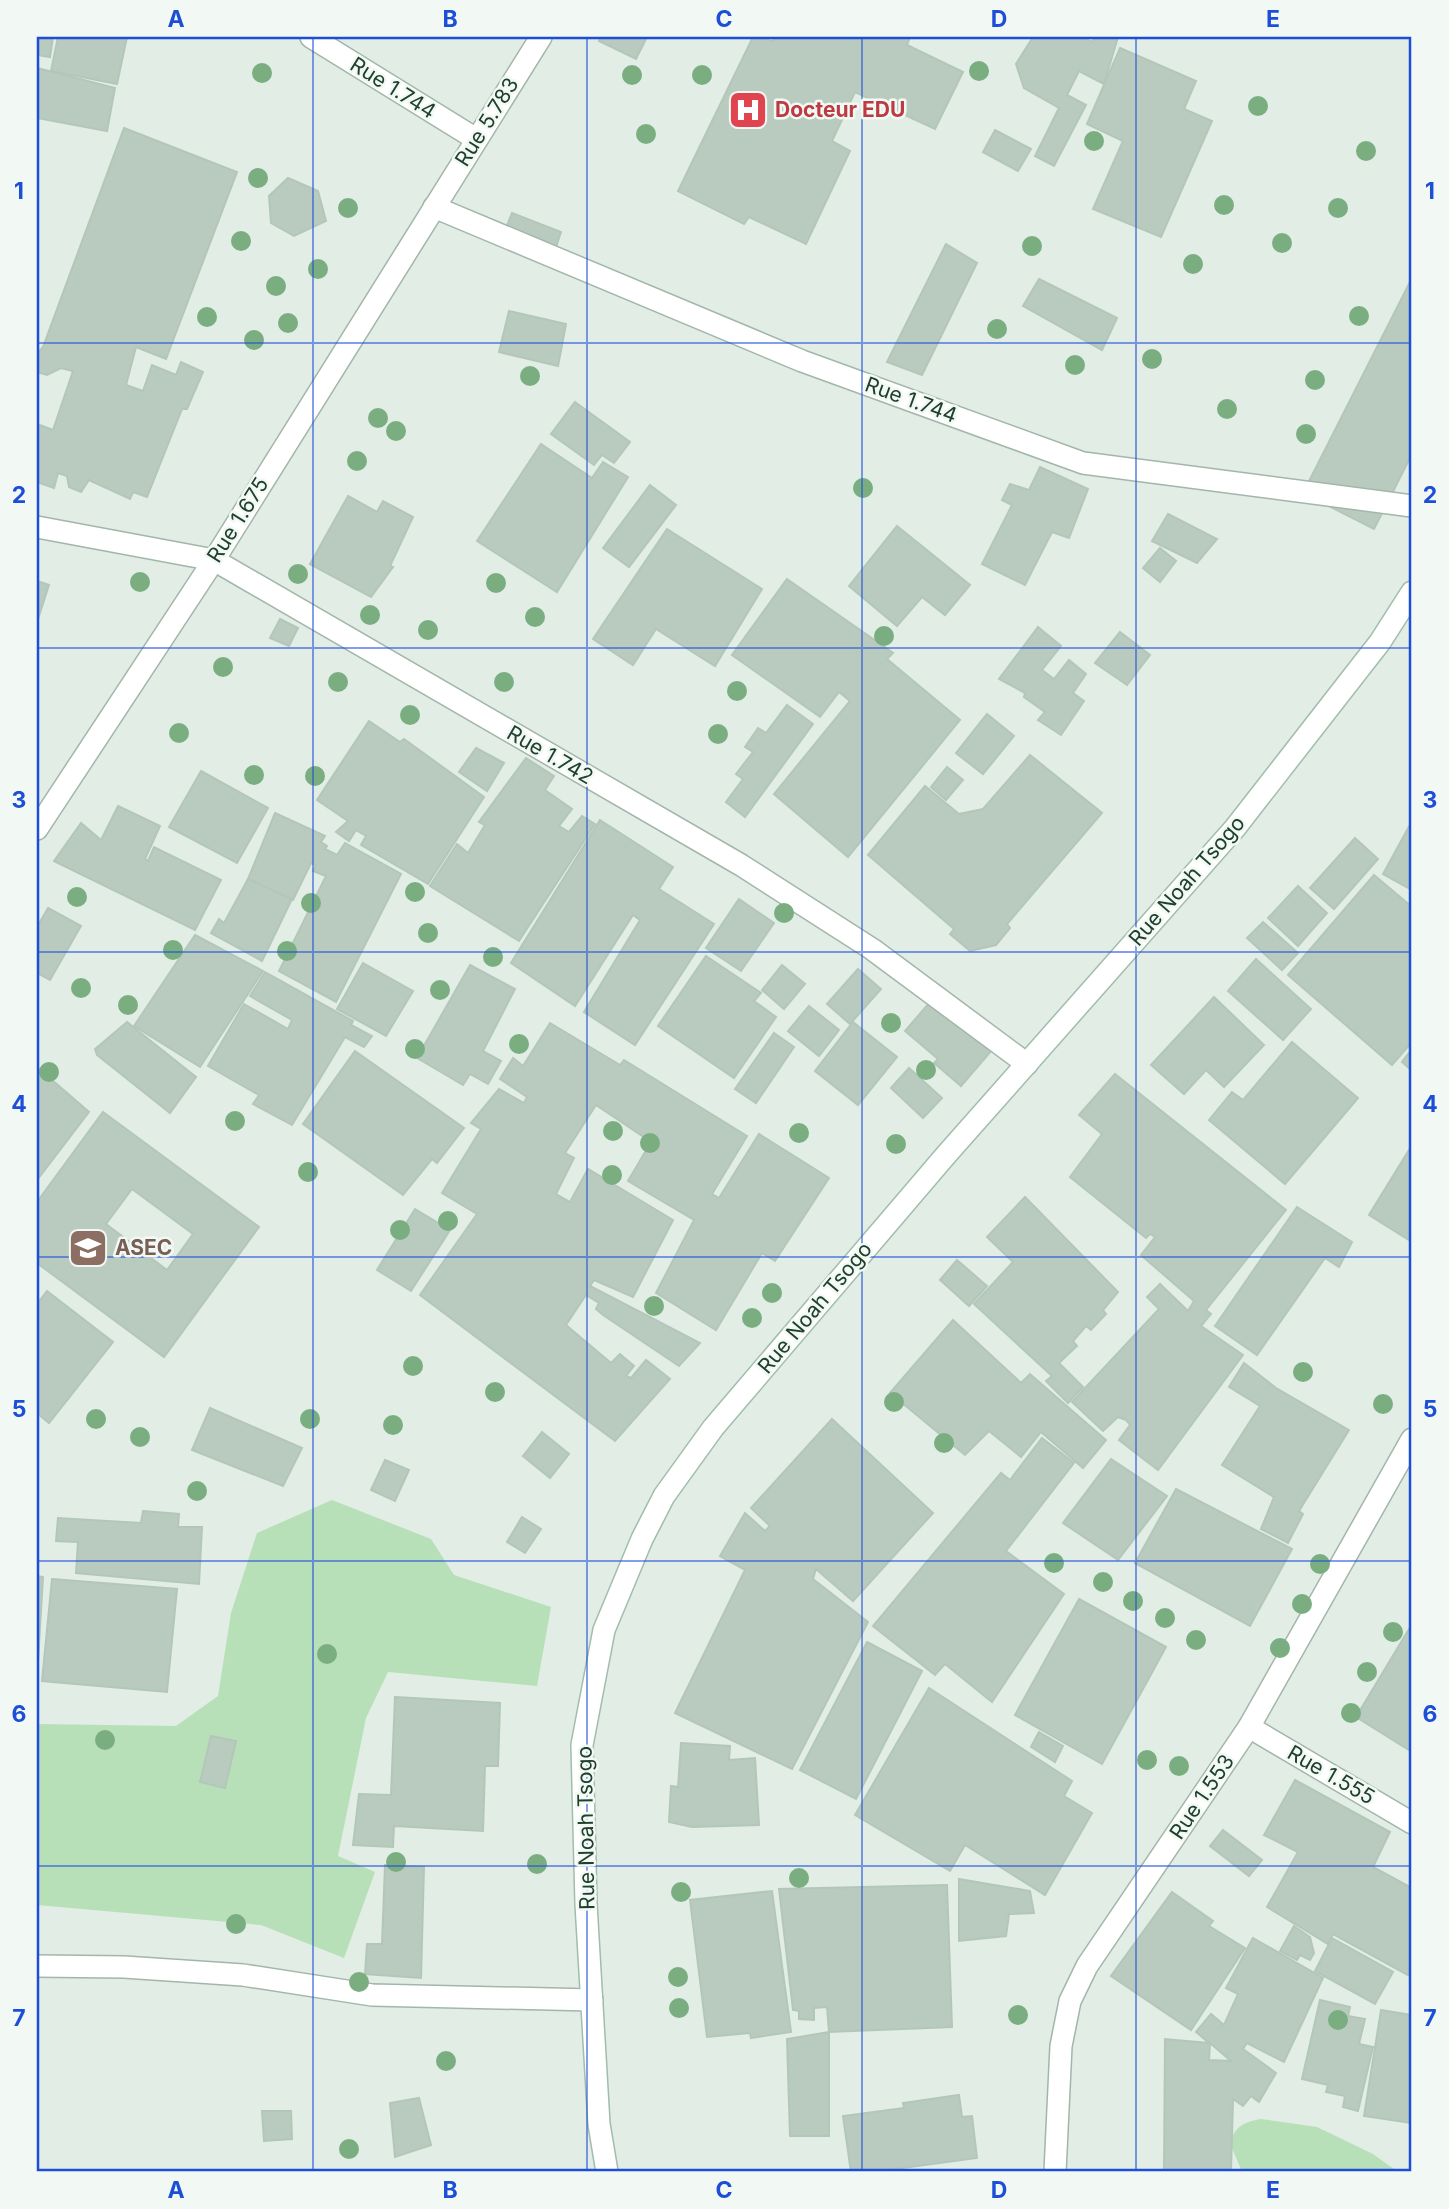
<svg xmlns="http://www.w3.org/2000/svg" width="1449" height="2209" viewBox="0 0 1449 2209" font-family="Inter,sans-serif">
<style>
.green{fill:#b8e0b8}
.building{fill:#b9cbbf;stroke:#b3c7b9;stroke-width:2;fill-rule:evenodd}
.lines{fill:none;stroke-linecap:round;stroke-linejoin:round}
.service-casing{stroke:#a3b6aa;stroke-width:24}
.minor-casing{stroke:#a3b6aa;stroke-width:24}
.secondary-casing{stroke:#a1bdac;stroke-width:24}
.service{stroke:#fff;stroke-width:21}
.minor{stroke:#fff;stroke-width:21}
.secondary{stroke:#fff;stroke-width:21}
.tree{fill:#7aae81}
.grid{fill:none;stroke:#1d4ed8;stroke-width:2;stroke-opacity:0.55}
.labels{text-anchor:middle;stroke-width:5;stroke-linejoin:round;paint-order:stroke}
.street-label{font-size:21px;fill:#20402e;stroke:#f2f9f4}
.health-label{font-size:21px;font-weight:bold;fill:#be3a42;stroke:#f2f9f4;text-anchor:start}
.education-label{font-size:21px;font-weight:bold;fill:#785e54;stroke:#f2f9f4;text-anchor:start}
.neatline{fill:none;stroke:#1d4ed8;stroke-width:2.5}
.grid-label{font-size:23px;text-anchor:middle;font-weight:bold;fill:#1d4ed8}
</style>
<rect width="100%" height="100%" fill="#e1ede5"/>
<!-- green -->
<g class="green">
<polygon points="332,1500 431,1539 454,1575 551,1607 537,1686 388,1672 366,1718 338,1856 375,1872 344,1958 261,1925 37,1905 37,1724 176,1726 218,1696 231,1613 257,1533"/>
<path d="M1261,2119L1317,2127L1373,2154L1398,2172H1242L1230,2143C1235,2126 1244,2122 1261,2119Z"/>
</g>
<!-- building -->
<g class="building">
<polygon points="37,37 53,37 50,57 37,55"/>
<polygon points="58,37 127,37 117,84 51,71"/>
<polygon points="601,37 647,37 636,59 599,41"/>
<polygon points="753,37 773,41 775,37 910,37 907,45 963,72 935,129 855,92 832,141 850,151 806,244 749,217 744,224 678,191"/>
<polygon points="1033,37 1082,37 1092,42 1095,37 1118,37 1104,84 1079,71 1067,95 1086,105 1054,166 1035,156 1059,108 1024,88 1016,64"/>
<polygon points="1120,48 1196,81 1184,109 1212,121 1161,237 1093,209 1123,141 1087,124"/>
<polygon points="37,68 115,88 107,131 37,118"/>
<polygon points="124,128 237,172 166,359 136,347 126,385 143,391 152,365 176,375 181,362 203,372 187,409 182,409 147,497 133,492 130,499 89,480 81,492 69,487 67,476 58,473 54,488 37,482 37,424 53,430 73,371 61,368 47,375 37,372 37,354 43,347"/>
<polygon points="995,130 1031,149 1018,171 983,152"/>
<polygon points="288,178 318,191 326,221 294,236 271,223 269,196"/>
<polygon points="512,213 561,232 555,250 504,233"/>
<polygon points="946,244 977,263 922,375 887,362"/>
<polygon points="1412,278 1412,454 1374,529 1303,493"/>
<polygon points="1039,279 1117,318 1102,350 1023,306"/>
<polygon points="509,311 566,324 558,366 499,352"/>
<polygon points="575,402 630,442 614,463 602,455 594,465 551,434"/>
<polygon points="541,444 592,478 603,462 628,477 557,592 477,541"/>
<polygon points="1040,467 1088,489 1069,538 1052,532 1025,585 982,564 1012,505 1002,500 1010,484 1029,490"/>
<polygon points="650,485 676,505 629,567 603,548"/>
<polygon points="348,496 377,512 383,501 413,517 390,566 393,567 371,597 310,564"/>
<polygon points="1168,514 1217,539 1197,563 1152,541"/>
<polygon points="897,526 970,585 945,615 922,597 897,626 849,586"/>
<polygon points="667,529 762,589 715,666 656,629 633,665 593,639"/>
<polygon points="1160,548 1176,561 1160,582 1143,568"/>
<polygon points="787,579 893,653 887,659 960,720 848,857 774,794 850,701 839,692 820,717 732,655"/>
<polygon points="37,581 49,585 37,622"/>
<polygon points="280,619 298,628 289,646 270,638"/>
<polygon points="1038,627 1061,646 1042,670 1054,679 1069,660 1086,674 1073,693 1084,701 1061,735 1038,720 1045,712 1024,697 1025,693 999,679"/>
<polygon points="1120,632 1150,655 1127,685 1095,663"/>
<polygon points="787,705 813,724 745,817 726,802 743,779 736,774 753,752 745,747 758,728 766,733"/>
<polygon points="987,714 1014,736 983,774 956,753"/>
<polygon points="369,721 400,742 404,739 484,797 428,884 361,845 366,836 356,830 349,841 336,832 348,821 317,800"/>
<polygon points="476,748 504,763 487,791 459,772"/>
<polygon points="1030,755 1102,813 1007,924 1010,928 996,945 970,951 950,934 954,929 868,855 925,786 959,814 983,809"/>
<polygon points="526,758 554,776 545,790 572,809 559,826 569,832 582,816 595,824 519,941 430,886 457,844 468,853 485,825 479,822"/>
<polygon points="947,767 963,780 946,800 931,787"/>
<polygon points="201,771 268,808 237,863 169,827"/>
<polygon points="118,806 160,826 145,859 148,861 154,847 221,880 195,930 54,861 81,823 101,840"/>
<polygon points="275,813 325,836 321,842 327,846 325,849 337,855 345,843 401,874 336,1002 279,971 326,876 313,871 316,865 311,863 293,900 248,879"/>
<polygon points="600,820 673,867 659,889 714,924 635,1045 584,1012 640,920 633,915 575,1006 511,963"/>
<polygon points="1412,821 1412,890 1383,874"/>
<polygon points="1355,838 1378,859 1334,909 1310,888"/>
<polygon points="1374,875 1412,907 1412,1042 1392,1065 1288,975"/>
<polygon points="248,879 292,899 262,961 211,933 219,919 224,923"/>
<polygon points="1298,886 1327,913 1298,946 1268,918"/>
<polygon points="739,899 774,923 741,971 706,948"/>
<polygon points="48,908 81,926 50,980 37,973 37,927"/>
<polygon points="1263,922 1298,953 1282,970 1247,938"/>
<polygon points="195,935 263,971 200,1067 134,1026"/>
<polygon points="706,956 761,993 754,1001 776,1017 734,1078 658,1026"/>
<polygon points="1256,959 1311,1009 1283,1040 1228,991"/>
<polygon points="363,963 413,991 386,1036 337,1009"/>
<polygon points="470,965 515,989 483,1051 501,1061 488,1084 470,1074 463,1085 417,1058"/>
<polygon points="782,965 805,984 784,1009 762,990"/>
<polygon points="858,969 881,989 850,1024 827,1004"/>
<polygon points="265,972 353,1021 351,1025 372,1036 364,1047 345,1037 292,1125 253,1104 259,1095 208,1066 244,1004 288,1029 292,1020 250,996"/>
<polygon points="1214,997 1264,1045 1224,1087 1206,1070 1184,1094 1151,1065"/>
<polygon points="931,1001 991,1051 961,1086 934,1063 938,1059 905,1031"/>
<polygon points="809,1006 839,1030 819,1056 788,1031"/>
<polygon points="127,1022 196,1077 170,1113 97,1055 95,1049"/>
<polygon points="853,1022 897,1057 858,1105 815,1071"/>
<polygon points="550,1023 620,1065 624,1060 747,1136 712,1194 719,1198 759,1134 829,1178 775,1261 762,1253 716,1330 656,1293 694,1220 628,1181 651,1142 596,1105 565,1153 574,1158 556,1194 570,1202 588,1169 673,1220 633,1297 594,1280 590,1286 700,1343 679,1366 603,1315 596,1309 599,1303 586,1295 566,1325 611,1363 620,1354 634,1366 626,1376 631,1378 646,1360 670,1379 615,1441 420,1295 477,1214 442,1193 481,1129 471,1123 499,1089 524,1103 527,1097 500,1079 513,1058 523,1066"/>
<polygon points="774,1033 794,1047 756,1103 735,1089"/>
<polygon points="1292,1042 1358,1098 1285,1184 1209,1120 1232,1092 1243,1100"/>
<polygon points="1412,1049 1412,1071 1402,1062"/>
<polygon points="355,1051 464,1128 437,1163 432,1159 403,1195 303,1124"/>
<polygon points="37,1067 89,1112 37,1180"/>
<polygon points="909,1068 942,1098 923,1118 891,1088"/>
<polygon points="1115,1074 1286,1210 1206,1310 1211,1314 1201,1326 1243,1355 1158,1470 1119,1440 1130,1425 1126,1420 1118,1417 1103,1431 1072,1402 1159,1309 1147,1297 1160,1284 1188,1311 1194,1301 1141,1255 1155,1237 1150,1234 1146,1238 1070,1177 1102,1134 1079,1115"/>
<path d="M103,1112L259,1227L164,1357L37,1263V1202ZM132,1189L193,1234L167,1270L106,1224Z"/>
<polygon points="1412,1145 1412,1242 1369,1215"/>
<polygon points="1025,1197 1118,1292 1103,1310 1106,1314 1091,1330 1086,1326 1073,1341 1077,1346 1059,1363 1083,1387 1068,1403 1046,1381 1052,1376 974,1304 1013,1262 987,1237"/>
<polygon points="1297,1207 1352,1242 1339,1267 1325,1258 1257,1355 1215,1326"/>
<polygon points="415,1209 450,1230 411,1291 377,1270"/>
<polygon points="957,1260 987,1286 969,1306 940,1280"/>
<polygon points="47,1291 113,1342 49,1423 37,1413 37,1304"/>
<polygon points="953,1320 1021,1383 1030,1374 1106,1440 1083,1468 1041,1432 1021,1457 989,1431 965,1455 890,1393"/>
<polygon points="1244,1363 1276,1388 1349,1430 1299,1511 1303,1514 1288,1543 1261,1529 1274,1497 1222,1465 1260,1406 1229,1387"/>
<polygon points="210,1408 302,1448 283,1486 192,1450"/>
<polygon points="832,1419 933,1513 853,1601 816,1569 813,1579 868,1622 792,1769 675,1713 745,1570 720,1556 745,1513 765,1531 770,1526 751,1508"/>
<polygon points="542,1432 569,1454 550,1478 523,1456"/>
<polygon points="1042,1438 1074,1463 1006,1551 1064,1594 992,1702 945,1664 935,1675 873,1626 1001,1473 1010,1480"/>
<polygon points="1111,1459 1167,1496 1118,1560 1063,1523"/>
<polygon points="385,1460 409,1470 395,1501 371,1490"/>
<polygon points="1176,1489 1292,1549 1250,1626 1135,1563"/>
<polygon points="143,1511 179,1514 178,1527 202,1527 199,1584 76,1573 78,1542 56,1541 58,1518 141,1523"/>
<polygon points="522,1517 541,1529 525,1553 507,1542"/>
<polygon points="37,1576 43,1577 37,1678"/>
<polygon points="52,1579 177,1589 167,1692 42,1681"/>
<polygon points="1079,1599 1166,1647 1102,1764 1015,1715"/>
<polygon points="1412,1624 1412,1752 1356,1717"/>
<polygon points="867,1642 922,1671 856,1799 800,1770"/>
<polygon points="929,1688 1072,1781 1064,1796 1092,1813 1045,1895 965,1845 950,1871 855,1815"/>
<polygon points="395,1697 500,1703 498,1766 485,1766 483,1831 394,1826 393,1847 353,1845 359,1794 391,1795"/>
<polygon points="1039,1732 1063,1746 1055,1762 1031,1747"/>
<polygon points="211,1736 236,1741 225,1788 200,1782"/>
<polygon points="681,1743 730,1746 729,1760 755,1758 759,1825 692,1827 669,1822 671,1786 678,1787"/>
<polygon points="1295,1780 1390,1832 1373,1867 1412,1888 1412,1966 1408,1975 1333,1934 1328,1944 1267,1907 1298,1852 1264,1835"/>
<polygon points="1223,1830 1262,1860 1249,1876 1210,1846"/>
<polygon points="385,1865 424,1867 421,1978 365,1974 367,1944 382,1944"/>
<polygon points="959,1879 1030,1891 1034,1913 1009,1914 1006,1936 959,1941"/>
<polygon points="947,1885 952,2027 829,2032 827,2007 814,2008 814,2020 799,2019 799,2011 793,2010 779,1889"/>
<polygon points="772,1891 791,2032 751,2038 750,2033 707,2037 690,1900"/>
<polygon points="1172,1892 1213,1921 1209,1926 1245,1948 1191,2030 1111,1976"/>
<polygon points="1294,1926 1310,1937 1314,1953 1310,1960 1300,1955 1297,1960 1280,1951"/>
<path d="M1253,1938L1323,1978L1284,2062L1247,2043L1243,2049L1276,2073L1259,2102L1251,2096L1243,2106L1233,2099L1231,2172H1164L1165,2039L1209,2043L1196,2032L1211,2014L1224,2025L1238,1994L1226,1988ZM1210,2043L1231,2061L1209,2060Z"/>
<polygon points="1332,1938 1393,1972 1375,2004 1315,1971"/>
<polygon points="1320,2000 1350,2007 1348,2016 1365,2019 1359,2044 1373,2047 1358,2111 1343,2107 1345,2096 1326,2092 1328,2085 1302,2079"/>
<polygon points="1381,2010 1412,2015 1412,2123 1364,2116"/>
<polygon points="829,2032 829,2136 790,2136 787,2039"/>
<polygon points="959,2095 962,2117 972,2116 977,2158 873,2172 851,2172 843,2116 904,2108 903,2103"/>
<polygon points="419,2098 431,2145 395,2157 390,2103"/>
<polygon points="262,2111 291,2111 292,2139 264,2141"/>
</g>
<g class="lines">
<!-- service casing -->
<g class="service-casing">
<polyline id="service" points="37,1966 124,1967 243,1975 372,1995 592,2000"/>
</g>
<!-- minor casing -->
<g class="minor-casing">
<g id="minor">
<polyline points="311,37 476,139"/>
<polyline points="434,207 802,361 1083,463 1412,506"/>
<polyline points="37,527 214,560 741,865 872,949 1027,1064"/>
<polyline points="37,829 214,560 541,37"/>
<polyline points="1249,1727 1412,1823"/>
<polyline points="1055,2172 1061,2046 1070,2001 1087,1966 1249,1727 1412,1439"/>
</g>
</g>
<!-- secondary casing -->
<g class="secondary-casing">
<polyline id="secondary" points="607,2172 599,2124 586,1904 582,1745 604,1630 642,1539 664,1496 713,1428 946,1155 1235,828 1380,642 1412,592"/>
</g>
<!-- service -->
<use href="#service" class="service"/>
<!-- minor -->
<use href="#minor" class="minor"/>
<!-- secondary -->
<use href="#secondary" class="secondary"/>
</g>
<!-- trees -->
<g class="tree">
<circle cx="979" cy="71" r="10"/>
<circle cx="262" cy="73" r="10"/>
<circle cx="632" cy="75" r="10"/>
<circle cx="702" cy="75" r="10"/>
<circle cx="1258" cy="106" r="10"/>
<circle cx="646" cy="134" r="10"/>
<circle cx="1094" cy="141" r="10"/>
<circle cx="1366" cy="151" r="10"/>
<circle cx="258" cy="178" r="10"/>
<circle cx="1224" cy="205" r="10"/>
<circle cx="348" cy="208" r="10"/>
<circle cx="1338" cy="208" r="10"/>
<circle cx="241" cy="241" r="10"/>
<circle cx="1282" cy="243" r="10"/>
<circle cx="1032" cy="246" r="10"/>
<circle cx="1193" cy="264" r="10"/>
<circle cx="318" cy="269" r="10"/>
<circle cx="276" cy="286" r="10"/>
<circle cx="1359" cy="316" r="10"/>
<circle cx="207" cy="317" r="10"/>
<circle cx="288" cy="323" r="10"/>
<circle cx="997" cy="329" r="10"/>
<circle cx="254" cy="340" r="10"/>
<circle cx="1152" cy="359" r="10"/>
<circle cx="1075" cy="365" r="10"/>
<circle cx="530" cy="376" r="10"/>
<circle cx="1315" cy="380" r="10"/>
<circle cx="1227" cy="409" r="10"/>
<circle cx="378" cy="418" r="10"/>
<circle cx="396" cy="431" r="10"/>
<circle cx="1306" cy="434" r="10"/>
<circle cx="357" cy="461" r="10"/>
<circle cx="863" cy="488" r="10"/>
<circle cx="298" cy="574" r="10"/>
<circle cx="140" cy="582" r="10"/>
<circle cx="496" cy="583" r="10"/>
<circle cx="370" cy="615" r="10"/>
<circle cx="535" cy="617" r="10"/>
<circle cx="428" cy="630" r="10"/>
<circle cx="884" cy="636" r="10"/>
<circle cx="223" cy="667" r="10"/>
<circle cx="338" cy="682" r="10"/>
<circle cx="504" cy="682" r="10"/>
<circle cx="737" cy="691" r="10"/>
<circle cx="410" cy="715" r="10"/>
<circle cx="179" cy="733" r="10"/>
<circle cx="718" cy="734" r="10"/>
<circle cx="254" cy="775" r="10"/>
<circle cx="315" cy="776" r="10"/>
<circle cx="415" cy="892" r="10"/>
<circle cx="77" cy="897" r="10"/>
<circle cx="311" cy="903" r="10"/>
<circle cx="784" cy="913" r="10"/>
<circle cx="428" cy="933" r="10"/>
<circle cx="173" cy="950" r="10"/>
<circle cx="287" cy="951" r="10"/>
<circle cx="493" cy="957" r="10"/>
<circle cx="81" cy="988" r="10"/>
<circle cx="440" cy="990" r="10"/>
<circle cx="128" cy="1005" r="10"/>
<circle cx="891" cy="1023" r="10"/>
<circle cx="519" cy="1044" r="10"/>
<circle cx="415" cy="1049" r="10"/>
<circle cx="926" cy="1070" r="10"/>
<circle cx="49" cy="1072" r="10"/>
<circle cx="235" cy="1121" r="10"/>
<circle cx="613" cy="1131" r="10"/>
<circle cx="799" cy="1133" r="10"/>
<circle cx="650" cy="1143" r="10"/>
<circle cx="896" cy="1144" r="10"/>
<circle cx="308" cy="1172" r="10"/>
<circle cx="612" cy="1175" r="10"/>
<circle cx="448" cy="1221" r="10"/>
<circle cx="400" cy="1230" r="10"/>
<circle cx="772" cy="1293" r="10"/>
<circle cx="654" cy="1306" r="10"/>
<circle cx="752" cy="1318" r="10"/>
<circle cx="413" cy="1366" r="10"/>
<circle cx="1303" cy="1372" r="10"/>
<circle cx="495" cy="1392" r="10"/>
<circle cx="894" cy="1402" r="10"/>
<circle cx="1383" cy="1404" r="10"/>
<circle cx="96" cy="1419" r="10"/>
<circle cx="310" cy="1419" r="10"/>
<circle cx="393" cy="1425" r="10"/>
<circle cx="140" cy="1437" r="10"/>
<circle cx="944" cy="1443" r="10"/>
<circle cx="197" cy="1491" r="10"/>
<circle cx="1054" cy="1563" r="10"/>
<circle cx="1320" cy="1564" r="10"/>
<circle cx="1103" cy="1582" r="10"/>
<circle cx="1133" cy="1601" r="10"/>
<circle cx="1302" cy="1604" r="10"/>
<circle cx="1165" cy="1618" r="10"/>
<circle cx="1393" cy="1632" r="10"/>
<circle cx="1196" cy="1640" r="10"/>
<circle cx="1280" cy="1648" r="10"/>
<circle cx="327" cy="1654" r="10"/>
<circle cx="1367" cy="1672" r="10"/>
<circle cx="1351" cy="1713" r="10"/>
<circle cx="105" cy="1740" r="10"/>
<circle cx="1147" cy="1760" r="10"/>
<circle cx="1179" cy="1766" r="10"/>
<circle cx="396" cy="1862" r="10"/>
<circle cx="537" cy="1864" r="10"/>
<circle cx="799" cy="1878" r="10"/>
<circle cx="681" cy="1892" r="10"/>
<circle cx="236" cy="1924" r="10"/>
<circle cx="678" cy="1977" r="10"/>
<circle cx="359" cy="1982" r="10"/>
<circle cx="679" cy="2008" r="10"/>
<circle cx="1018" cy="2015" r="10"/>
<circle cx="1338" cy="2020" r="10"/>
<circle cx="446" cy="2061" r="10"/>
<circle cx="349" cy="2149" r="10"/>
</g>
<!-- grid -->
<path class="grid" d="M313,37V2172M587,37V2172M862,37V2172M1136,37V2172M37,343H1412M37,648H1412M37,952H1412M37,1257H1412M37,1561H1412M37,1866H1412"/>
<!-- icons -->
<defs>
<g id="hospital-square" transform="scale(2.0125)"><rect x="-9" y="-9" width="18" height="18" rx="4" fill="#e0444e" stroke="#f2f9f4"/><path d="M-5-5h3v3.5h4V-5h3V5h-3V1.5h-4V5h-3Z" fill="#fff"/></g>
<g id="school-square" transform="scale(2.0125)"><rect x="-9" y="-9" width="18" height="18" rx="4" fill="#8d6e63" stroke="#f2f9f4"/><path d="M0-5L7-2L0 1L-7-2ZM-4 1L0 2.5L4 1V4Q0 6-4 4Z" fill="#fff"/></g>
</defs>
<g fill-rule="evenodd">
<use href="#hospital-square" x="748" y="110"/>
<use href="#school-square" x="88" y="1248"/>
</g>
<g class="labels">
<!-- street labels -->
<g class="street-label">
<text transform="translate(393 88) rotate(32)" y="7">Rue 1.744</text>
<text transform="translate(487 122) rotate(-58)" y="7">Rue 5.783</text>
<text transform="translate(911 400) rotate(20)" y="7">Rue 1.744</text>
<text transform="translate(238 520) rotate(-58)" y="7">Rue 1.675</text>
<text transform="translate(550 755) rotate(30)" y="7">Rue 1.742</text>
<text transform="translate(1187 881) rotate(-49)" y="7">Rue Noah Tsogo</text>
<text transform="translate(815 1308) rotate(-50)" y="7">Rue Noah Tsogo</text>
<text transform="translate(1331 1775) rotate(30)" y="7">Rue 1.555</text>
<text transform="translate(1202 1797) rotate(-56)" y="7">Rue 1.553</text>
<text transform="translate(586 1828) rotate(-91)" y="7">Rue Noah Tsogo</text>
</g>
<!-- health labels -->
<g class="health-label">
<text x="775" y="117">Docteur EDU</text>
</g>
<!-- education labels -->
<g class="education-label">
<text x="115" y="1255">ASEC</text>
</g>
</g>
<!-- border -->
<rect width="1449" height="2209" fill="none" stroke="#f2f9f4" stroke-width="77"/>
<rect x="38" y="38" width="1372" height="2132" class="neatline"/>
<g class="grid-label">
<text x="176" y="27">A</text>
<text x="450" y="27">B</text>
<text x="724" y="27">C</text>
<text x="999" y="27">D</text>
<text x="1273" y="27">E</text>
<text x="19" y="199">1</text>
<text x="1430" y="199">1</text>
<text x="19" y="503">2</text>
<text x="1430" y="503">2</text>
<text x="19" y="808">3</text>
<text x="1430" y="808">3</text>
<text x="19" y="1112">4</text>
<text x="1430" y="1112">4</text>
<text x="19" y="1417">5</text>
<text x="1430" y="1417">5</text>
<text x="19" y="1722">6</text>
<text x="1430" y="1722">6</text>
<text x="19" y="2026">7</text>
<text x="1430" y="2026">7</text>
<text x="176" y="2198">A</text>
<text x="450" y="2198">B</text>
<text x="724" y="2198">C</text>
<text x="999" y="2198">D</text>
<text x="1273" y="2198">E</text>
</g>
</svg>
